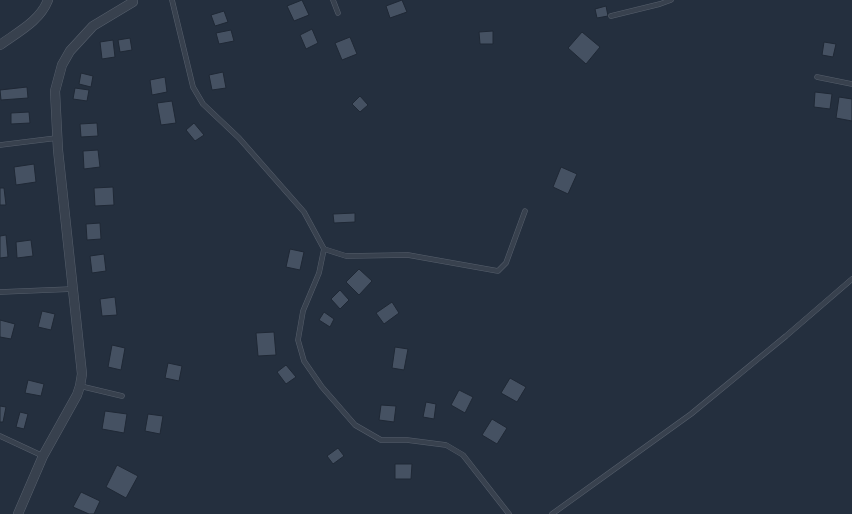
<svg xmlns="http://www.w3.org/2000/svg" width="852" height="514" viewBox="0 0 852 514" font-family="'Open Sans',sans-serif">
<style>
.building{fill:#455162;stroke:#1f2835}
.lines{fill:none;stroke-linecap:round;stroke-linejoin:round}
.service-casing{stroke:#565f6c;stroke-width:5.5}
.minor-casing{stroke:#565f6c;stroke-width:10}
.service{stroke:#38414e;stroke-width:4.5}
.minor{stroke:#38414e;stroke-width:9}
</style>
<rect width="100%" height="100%" fill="#242f3e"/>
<!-- building -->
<g class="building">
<polygon points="302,0 309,15 294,21 287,6"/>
<polygon points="402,0 407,12 390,18 386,6"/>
<polygon points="606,6 608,16 597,18 595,9"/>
<polygon points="224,11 228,22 215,26 211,15"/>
<polygon points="312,29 318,43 306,49 300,35"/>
<polygon points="231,30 234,41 219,44 216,33"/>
<polygon points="493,31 493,44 480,44 479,32"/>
<polygon points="582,32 600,47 586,64 568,48"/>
<polygon points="350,37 357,54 342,60 335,43"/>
<polygon points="130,38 132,50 120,52 118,40"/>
<polygon points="113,40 115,57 102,59 100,42"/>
<polygon points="824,42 836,44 833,57 822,55"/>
<polygon points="223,72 226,88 212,90 209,75"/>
<polygon points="81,73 93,76 91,87 79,84"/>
<polygon points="165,77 167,92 152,95 150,80"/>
<polygon points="27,87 28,98 1,100 0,90"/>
<polygon points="75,88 89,90 87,101 73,99"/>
<polygon points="815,92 832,94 830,109 814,107"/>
<polygon points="360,96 368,105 360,112 352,104"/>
<polygon points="839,97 852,99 852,121 836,118"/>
<polygon points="172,101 176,123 161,125 157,103"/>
<polygon points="29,112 30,123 11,124 11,113"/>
<polygon points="97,123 98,136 81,137 80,124"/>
<polygon points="194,123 204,135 195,141 186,130"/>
<polygon points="98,150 100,167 84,169 83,151"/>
<polygon points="34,164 36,182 16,185 14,167"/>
<polygon points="561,167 577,174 568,194 553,187"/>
<polygon points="113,187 114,205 95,206 94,188"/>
<polygon points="0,188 4,188 6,205 0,205"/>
<polygon points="355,213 355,222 334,223 333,214"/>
<polygon points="100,223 101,239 87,240 86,224"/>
<polygon points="6,235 8,257 0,258 0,236"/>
<polygon points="31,240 33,256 17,258 16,242"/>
<polygon points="290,249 304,252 300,270 286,267"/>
<polygon points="104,254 106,271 92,273 90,256"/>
<polygon points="359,269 372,281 359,295 346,282"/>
<polygon points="340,290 349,300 340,309 331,299"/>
<polygon points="115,297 117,315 102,316 100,299"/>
<polygon points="392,302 399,313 384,324 376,313"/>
<polygon points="42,311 55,314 51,330 38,327"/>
<polygon points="324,312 334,319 330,327 319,320"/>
<polygon points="0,320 15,324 11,339 0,337"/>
<polygon points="274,332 276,355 258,356 256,333"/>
<polygon points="112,345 125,348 121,370 108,367"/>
<polygon points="395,347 408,349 404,370 392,368"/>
<polygon points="168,363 182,366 179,381 165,378"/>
<polygon points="286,365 296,377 286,384 277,372"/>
<polygon points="510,378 526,387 517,402 501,393"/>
<polygon points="28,380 44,384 41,396 25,393"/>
<polygon points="459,390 473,397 465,413 451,405"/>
<polygon points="426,402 436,404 434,419 423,417"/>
<polygon points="381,405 396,406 394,422 379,420"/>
<polygon points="0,406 6,407 3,422 0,422"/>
<polygon points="105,411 127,414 124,433 102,429"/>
<polygon points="20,412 28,414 24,429 16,427"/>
<polygon points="148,414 163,416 160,434 145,431"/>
<polygon points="492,419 507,428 497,444 482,435"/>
<polygon points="338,448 344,456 333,464 327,456"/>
<polygon points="395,464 412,464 411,479 395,479"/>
<polygon points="117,465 138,476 126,498 106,487"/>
<polygon points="81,492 100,501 94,514 89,514 73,507"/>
</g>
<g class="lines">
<!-- service casing -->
<g class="service-casing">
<g id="service">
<polyline points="172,0 193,87 203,104 239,138 304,212 324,249 346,256 408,255 498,271 506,263 525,211"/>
<polyline points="333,0 338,13"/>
<polyline points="611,16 660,4 671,0"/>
<polyline points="817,77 852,84"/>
<polyline points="0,145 57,138"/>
<polyline points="324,249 319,273 303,311 298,340 304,361 322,387 355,425 381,440 407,440 446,445 463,455 509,514"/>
<polyline points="0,292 73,289"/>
<polyline points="80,386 122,396"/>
<polyline points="0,436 43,456"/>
<polyline points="552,514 691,414 786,336 852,279"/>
</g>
</g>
<!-- minor casing -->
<g class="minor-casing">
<g id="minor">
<path d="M0,45C18,32 40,21 48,0"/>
<polyline points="18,514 43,456 77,395 80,386 82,374 58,150 55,91 62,65 70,51 93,26 133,2"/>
</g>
</g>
<!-- service -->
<use href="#service" class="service"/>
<!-- minor -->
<use href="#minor" class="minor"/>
</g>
</svg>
